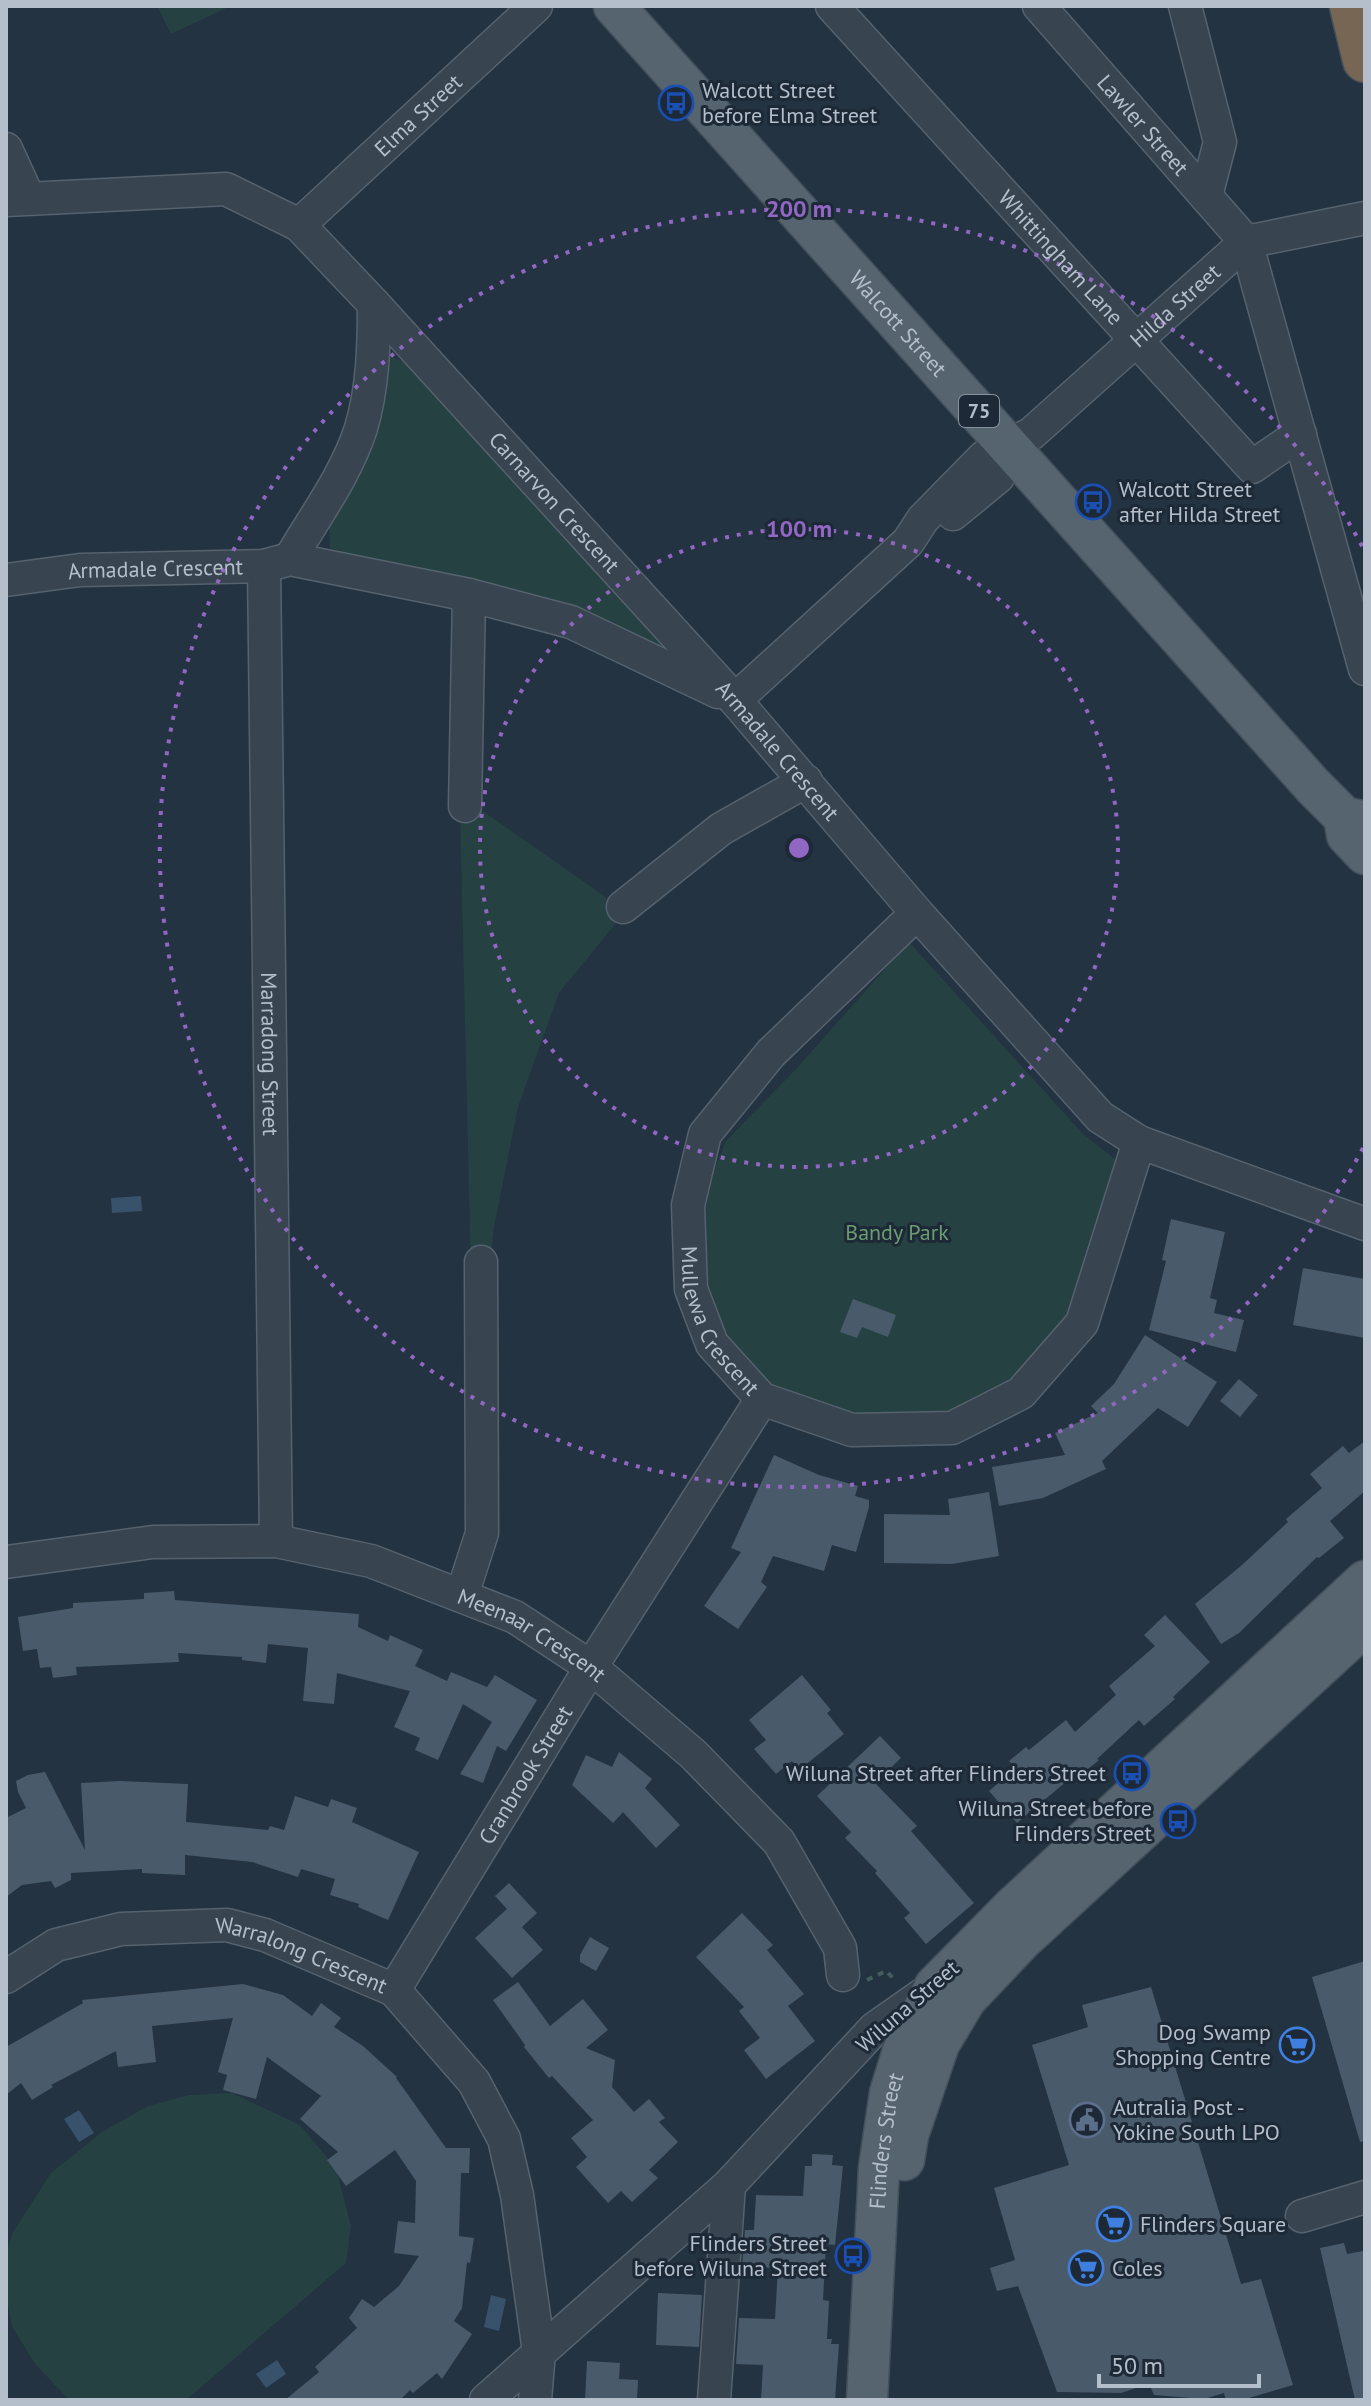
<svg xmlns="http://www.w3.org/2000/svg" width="1371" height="2406" viewBox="0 0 1371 2406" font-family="'PT Sans',sans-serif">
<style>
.green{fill:#254142}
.water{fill:#38526b}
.building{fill:#495a6a}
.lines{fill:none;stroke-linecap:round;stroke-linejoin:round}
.minor-casing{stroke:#56626e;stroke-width:35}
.major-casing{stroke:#44505c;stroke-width:43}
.highway-casing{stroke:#434f5b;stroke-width:47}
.path{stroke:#445d5e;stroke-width:4;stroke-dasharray:6 6;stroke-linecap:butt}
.minor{stroke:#384450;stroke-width:32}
.major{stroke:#566470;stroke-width:40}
.highway{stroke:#776654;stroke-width:44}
.ring{fill:none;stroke:#9267c4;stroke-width:4;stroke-dasharray:4 8}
.labels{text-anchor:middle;stroke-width:6;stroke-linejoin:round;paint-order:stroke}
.shield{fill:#1d2936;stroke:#87929e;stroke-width:2}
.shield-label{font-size:20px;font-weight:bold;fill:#b4bfcb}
.poi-label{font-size:22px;fill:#b4bfcb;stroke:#1d2936;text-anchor:start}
.street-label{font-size:22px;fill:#b4bfcb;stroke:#1d2936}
.park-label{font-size:22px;fill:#6a9d71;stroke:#1d2936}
.centre{fill:#9267c4;stroke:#1d2936;stroke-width:4}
.ring-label{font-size:24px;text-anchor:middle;font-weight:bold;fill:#9267c4;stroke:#1d2936;stroke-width:6;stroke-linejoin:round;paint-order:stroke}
</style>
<rect width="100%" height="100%" fill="#233341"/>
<!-- green -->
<g class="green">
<polygon points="157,6 231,6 171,34"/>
<polygon points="391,357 404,361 675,651 669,658 330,549 329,523 381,377"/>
<polygon points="474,805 626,911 559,993 518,1107 494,1227 488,1282 471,1274 460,812"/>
<polygon points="909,942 1084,1135 1119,1162 1073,1309 1017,1382 956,1418 863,1419 773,1394 723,1345 703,1291 699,1206 726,1141 796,1069"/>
<polygon points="232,2093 300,2125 336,2168 351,2226 346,2263 186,2400 69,2400 36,2365 12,2327 6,2295 6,2253 13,2232 51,2173 102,2132 148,2106 189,2095"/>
</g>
<!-- water -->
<g class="water">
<polygon points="141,1196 142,1211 112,1213 111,1198"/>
<polygon points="79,2110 94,2133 79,2142 64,2119"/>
<polygon points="491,2295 506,2299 499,2331 484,2327"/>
<polygon points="277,2360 286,2374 266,2388 256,2374"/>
</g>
<!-- building -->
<g class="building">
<polygon points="1171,1219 1225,1232 1210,1298 1217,1300 1214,1313 1244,1320 1236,1352 1149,1330 1166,1261 1162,1260"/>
<polygon points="1303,1268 1365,1279 1365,1338 1293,1325"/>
<polygon points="853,1299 896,1315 888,1337 862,1327 857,1338 840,1332"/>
<polygon points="1145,1335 1217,1382 1188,1427 1158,1408 1102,1461 1106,1469 1043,1498 999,1506 992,1467 1065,1455 1055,1433 1098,1413 1091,1406 1114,1384"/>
<polygon points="1239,1379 1258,1395 1240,1417 1220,1401"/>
<polygon points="1365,1441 1365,1491 1330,1521 1344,1538 1319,1558 1317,1557 1239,1633 1221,1644 1195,1604 1242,1565 1288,1522 1286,1519 1322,1488 1310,1474 1343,1446 1349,1453"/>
<polygon points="774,1455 819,1475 858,1486 855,1496 869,1500 869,1507 856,1552 832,1545 824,1571 773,1556 761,1582 767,1587 738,1629 704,1606 741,1552 731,1548"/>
<polygon points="989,1492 999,1556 952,1564 884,1563 884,1514 950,1515 948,1499"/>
<polygon points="174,1591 175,1600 359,1614 358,1627 388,1641 390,1635 423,1650 415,1666 447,1681 451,1672 487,1687 495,1675 537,1700 506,1751 497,1746 483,1783 460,1774 492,1722 463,1704 438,1760 415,1750 420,1738 394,1727 410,1691 337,1673 334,1704 303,1701 308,1648 268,1644 266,1663 242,1660 242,1657 178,1653 179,1662 76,1667 77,1675 53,1678 51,1667 40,1668 37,1649 23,1651 18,1617 73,1608 73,1603 144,1599 144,1593"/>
<polygon points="1165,1615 1210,1662 1173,1697 1175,1699 1144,1726 1139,1720 1097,1759 1099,1760 1070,1784 1067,1781 1017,1823 989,1791 1016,1768 1009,1761 1026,1747 1029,1750 1066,1720 1075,1732 1116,1695 1109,1686 1155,1646 1144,1635"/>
<polygon points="802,1675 831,1710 827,1713 844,1734 799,1770 792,1761 776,1774 754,1749 766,1740 749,1720"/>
<polygon points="880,1736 901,1758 875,1783 917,1826 911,1831 974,1903 926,1944 904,1918 910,1913 875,1873 877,1871 845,1838 851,1832 817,1796"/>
<polygon points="619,1752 652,1779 645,1788 680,1825 656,1848 623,1812 613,1823 572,1785 586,1755 612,1767"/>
<polygon points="45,1772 85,1850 81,1783 120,1781 188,1784 186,1822 268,1830 270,1826 284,1830 295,1796 328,1807 331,1799 357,1808 352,1822 419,1852 388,1920 358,1907 359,1904 330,1895 335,1879 301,1869 298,1877 252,1862 185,1855 185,1875 142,1873 142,1869 71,1873 71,1880 55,1888 51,1881 22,1885 6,1897 6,1818 26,1808 18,1792 16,1781 28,1775"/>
<polygon points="509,1883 537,1913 522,1927 543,1950 512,1978 475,1938 507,1909 495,1896"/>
<polygon points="742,1913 773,1945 767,1950 804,1994 788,2006 815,2041 766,2079 744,2050 760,2038 739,2011 744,2007 696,1957"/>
<polygon points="590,1937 609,1948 596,1971 580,1962 580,1955"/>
<polygon points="1365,1961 1365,2141 1360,2142 1312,1977"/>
<polygon points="518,1982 550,2026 583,1999 608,2030 586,2048 615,2060 612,2087 634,2112 649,2099 665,2118 659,2122 678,2142 649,2170 658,2178 632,2202 621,2191 608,2203 576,2167 587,2157 571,2138 593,2120 552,2076 549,2078 524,2047 525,2045 493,2000"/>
<polygon points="243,1984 283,1995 312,2016 321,2003 341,2018 334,2027 363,2046 397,2077 396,2078 446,2148 470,2148 469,2173 461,2173 459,2236 474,2238 470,2263 467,2262 462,2308 454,2321 472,2334 442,2379 437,2373 413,2393 410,2390 400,2400 285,2400 319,2372 315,2367 357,2328 349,2318 362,2299 374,2307 399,2286 419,2256 394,2253 398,2221 415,2223 416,2181 395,2150 346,2186 327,2160 338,2152 300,2119 321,2096 267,2057 256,2099 223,2090 227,2075 218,2072 233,2018 152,2026 156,2062 118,2067 116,2051 51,2085 53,2087 32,2100 21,2083 6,2095 6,2047 83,2003 82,2000"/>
<polygon points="1151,1987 1241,2284 1261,2279 1293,2385 1242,2400 1226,2400 1224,2393 1204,2399 1154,2395 1149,2384 1121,2393 1057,2392 1018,2286 997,2291 990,2268 1015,2260 994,2188 1069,2165 1032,2045 1088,2027 1082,2005"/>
<polygon points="812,2154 833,2155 832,2165 843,2166 835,2245 826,2244 823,2300 829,2301 827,2339 832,2339 831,2344 839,2344 835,2400 761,2400 763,2365 736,2364 739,2318 775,2319 778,2268 742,2267 745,2230 754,2230 756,2195 803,2196 805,2166 812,2166"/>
<polygon points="1344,2243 1347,2254 1363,2251 1365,2261 1365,2400 1355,2400 1320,2248"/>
<polygon points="658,2293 702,2295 699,2347 656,2345"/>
<polygon points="587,2361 620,2363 619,2379 638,2380 637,2400 585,2400"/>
</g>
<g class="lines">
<!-- minor casing -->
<g class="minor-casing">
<g id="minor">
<path id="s1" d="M832,6L1252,467L1300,434"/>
<path id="s2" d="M1039,6L1246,242L1365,669"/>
<polyline points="1185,6 1220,142 1206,196"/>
<polyline points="6,149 28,197"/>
<path d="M6,200L226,189L299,225L374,304C374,345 373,388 361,428C346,475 315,516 290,559"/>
<path id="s3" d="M299,225L536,6"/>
<path id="s4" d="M374,304L735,700L917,913L1100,1117L1139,1142L1365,1224"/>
<polyline points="953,514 998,477 1010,445"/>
<path id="s5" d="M264,566L276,1541"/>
<path id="s6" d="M6,580L80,570L264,566L290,559L469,595L571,622L718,692"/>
<path id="s7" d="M735,700L908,542L923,519L984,457L1031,434L1246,242L1365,218"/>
<polyline points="465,806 469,595"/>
<polyline points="623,907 721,829 806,781"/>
<path id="s8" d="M917,913L771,1053L705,1134L688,1205L691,1289L712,1344L762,1399L852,1430L952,1428L1021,1393L1082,1323L1139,1142"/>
<path id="s9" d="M6,1562L153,1542L276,1541L371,1561L515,1617L591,1667L693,1754L779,1842L840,1948L843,1975"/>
<polyline points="462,1595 482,1533 481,1262"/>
<path id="s10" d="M6,1977L56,1945L121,1929L227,1925L265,1935L394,1990L474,2082L504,2139L517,2195L539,2352L535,2400"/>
<path id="s11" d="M394,1990L591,1667L762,1399"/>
<polyline points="1302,2216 1365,2197"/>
<polyline points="486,2400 729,2185 875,2028 935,1986"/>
<polyline points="714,2400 729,2185"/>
</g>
</g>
<!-- major casing -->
<g class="major-casing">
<g id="major">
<path id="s12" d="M614,6L1313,786L1344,817L1365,822"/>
<polyline points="1344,817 1347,835 1365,854"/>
<polyline points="904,2160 908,2135 939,2044 966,1999 1022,1940 1365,1625"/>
<path id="s13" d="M867,2400L879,2168L890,2093L904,2048L935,1986L1011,1909L1365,1581"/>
</g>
</g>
<!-- highway casing -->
<g class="highway-casing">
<polyline id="highway" points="1352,6 1365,60"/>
</g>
<!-- path -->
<polyline class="path" points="867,1980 886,1971 896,1981"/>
<!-- minor -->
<use href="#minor" class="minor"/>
<!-- major -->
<use href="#major" class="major"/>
<!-- highway -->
<use href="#highway" class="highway"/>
</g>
<!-- distance rings -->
<g class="ring">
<circle cx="799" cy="848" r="319"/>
<path d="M1363 1148A639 639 0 1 1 1363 548"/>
</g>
<!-- icons -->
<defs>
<g id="bus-ring" transform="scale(1.8)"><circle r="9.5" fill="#1d2936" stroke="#1a4fb4" stroke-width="1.5"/><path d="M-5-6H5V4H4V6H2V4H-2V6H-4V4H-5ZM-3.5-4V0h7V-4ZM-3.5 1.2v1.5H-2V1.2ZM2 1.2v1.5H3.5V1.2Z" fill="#1a4fb4"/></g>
<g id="supermarket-ring" transform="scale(1.8)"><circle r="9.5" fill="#1d2936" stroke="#3f7fe0" stroke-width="1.5"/><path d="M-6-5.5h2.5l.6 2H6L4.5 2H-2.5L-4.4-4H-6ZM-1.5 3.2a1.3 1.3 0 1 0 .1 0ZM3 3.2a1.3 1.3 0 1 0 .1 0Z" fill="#3f7fe0"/></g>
<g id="civic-ring" transform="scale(1.8)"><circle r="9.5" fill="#1d2936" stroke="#5c6f8a" stroke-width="1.5"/><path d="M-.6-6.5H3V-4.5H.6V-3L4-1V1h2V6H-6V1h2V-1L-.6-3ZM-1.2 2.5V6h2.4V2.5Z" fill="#5c6f8a"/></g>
</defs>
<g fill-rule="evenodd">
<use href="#bus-ring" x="676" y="103"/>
<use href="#bus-ring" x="1093" y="502"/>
<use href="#bus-ring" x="1132" y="1773"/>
<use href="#bus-ring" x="1178" y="1821"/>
<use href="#supermarket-ring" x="1297" y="2045"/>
<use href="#civic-ring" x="1087" y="2120"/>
<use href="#supermarket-ring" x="1114" y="2224"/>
<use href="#bus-ring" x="853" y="2256"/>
<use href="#supermarket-ring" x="1086" y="2268"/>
</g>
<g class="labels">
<!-- shield labels -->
<rect class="shield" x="959" y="395" width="40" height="32" rx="6"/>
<g class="shield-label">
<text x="979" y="418">75</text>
</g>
<!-- poi labels -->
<g class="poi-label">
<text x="702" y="98">Walcott Street<tspan x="702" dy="25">before Elma Street</tspan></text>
<text x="1119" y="497">Walcott Street<tspan x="1119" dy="25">after Hilda Street</tspan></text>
<text x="1106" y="1781" text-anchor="end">Wiluna Street after Flinders Street</text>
<text x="1152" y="1816" text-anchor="end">Wiluna Street before<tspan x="1152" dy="25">Flinders Street</tspan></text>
<text x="1271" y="2040" text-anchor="end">Dog Swamp<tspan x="1271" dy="25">Shopping Centre</tspan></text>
<text x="1113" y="2115">Autralia Post -<tspan x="1113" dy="25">Yokine South LPO</tspan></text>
<text x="1140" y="2232">Flinders Square</text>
<text x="827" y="2251" text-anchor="end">Flinders Street<tspan x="827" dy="25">before Wiluna Street</tspan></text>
<text x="1112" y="2276">Coles</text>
</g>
<!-- street labels -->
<g class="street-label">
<text dy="8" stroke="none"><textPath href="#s3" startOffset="162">Elma Street</textPath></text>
<text dy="8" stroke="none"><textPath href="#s2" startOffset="158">Lawler Street</textPath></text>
<text dy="8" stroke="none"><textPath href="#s1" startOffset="340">Whittingham Lane</textPath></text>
<text dy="8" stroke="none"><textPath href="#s7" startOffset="594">Hilda Street</textPath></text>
<text dy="8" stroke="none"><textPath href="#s12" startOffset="426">Walcott Street</textPath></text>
<text dy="8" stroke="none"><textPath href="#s4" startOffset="268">Carnarvon Crescent</textPath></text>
<text dy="8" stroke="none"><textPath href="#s6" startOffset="150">Armadale Crescent</textPath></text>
<text dy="8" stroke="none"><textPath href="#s4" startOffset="602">Armadale Crescent</textPath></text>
<text dy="8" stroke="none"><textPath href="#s5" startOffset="488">Marradong Street</textPath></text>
<text dy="8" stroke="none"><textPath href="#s8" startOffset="504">Mullewa Crescent</textPath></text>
<text dy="8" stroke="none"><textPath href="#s9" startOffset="546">Meenaar Crescent</textPath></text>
<text dy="8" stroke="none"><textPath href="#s11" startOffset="252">Cranbrook Street</textPath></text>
<text dy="8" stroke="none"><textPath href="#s10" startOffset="312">Warralong Crescent</textPath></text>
<text transform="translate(907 2006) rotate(-41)" y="8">Wiluna Street</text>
<text dy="8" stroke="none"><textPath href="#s13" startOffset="260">Flinders Street</textPath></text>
</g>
<!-- park labels -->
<g class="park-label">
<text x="897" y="1240">Bandy Park</text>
</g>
</g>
<circle cx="799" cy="848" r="12" class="centre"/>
<g class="ring-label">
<text x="799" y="217">200 m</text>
<text x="799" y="537">100 m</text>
</g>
<!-- border -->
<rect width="1371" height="2406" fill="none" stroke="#b4bfcb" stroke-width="16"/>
<!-- scale -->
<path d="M1099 2374v12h160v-12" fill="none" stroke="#b4bfcb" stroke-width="4"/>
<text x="1111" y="2374" font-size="24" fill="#b4bfcb" stroke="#1d2936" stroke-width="6" paint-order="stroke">50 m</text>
</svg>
